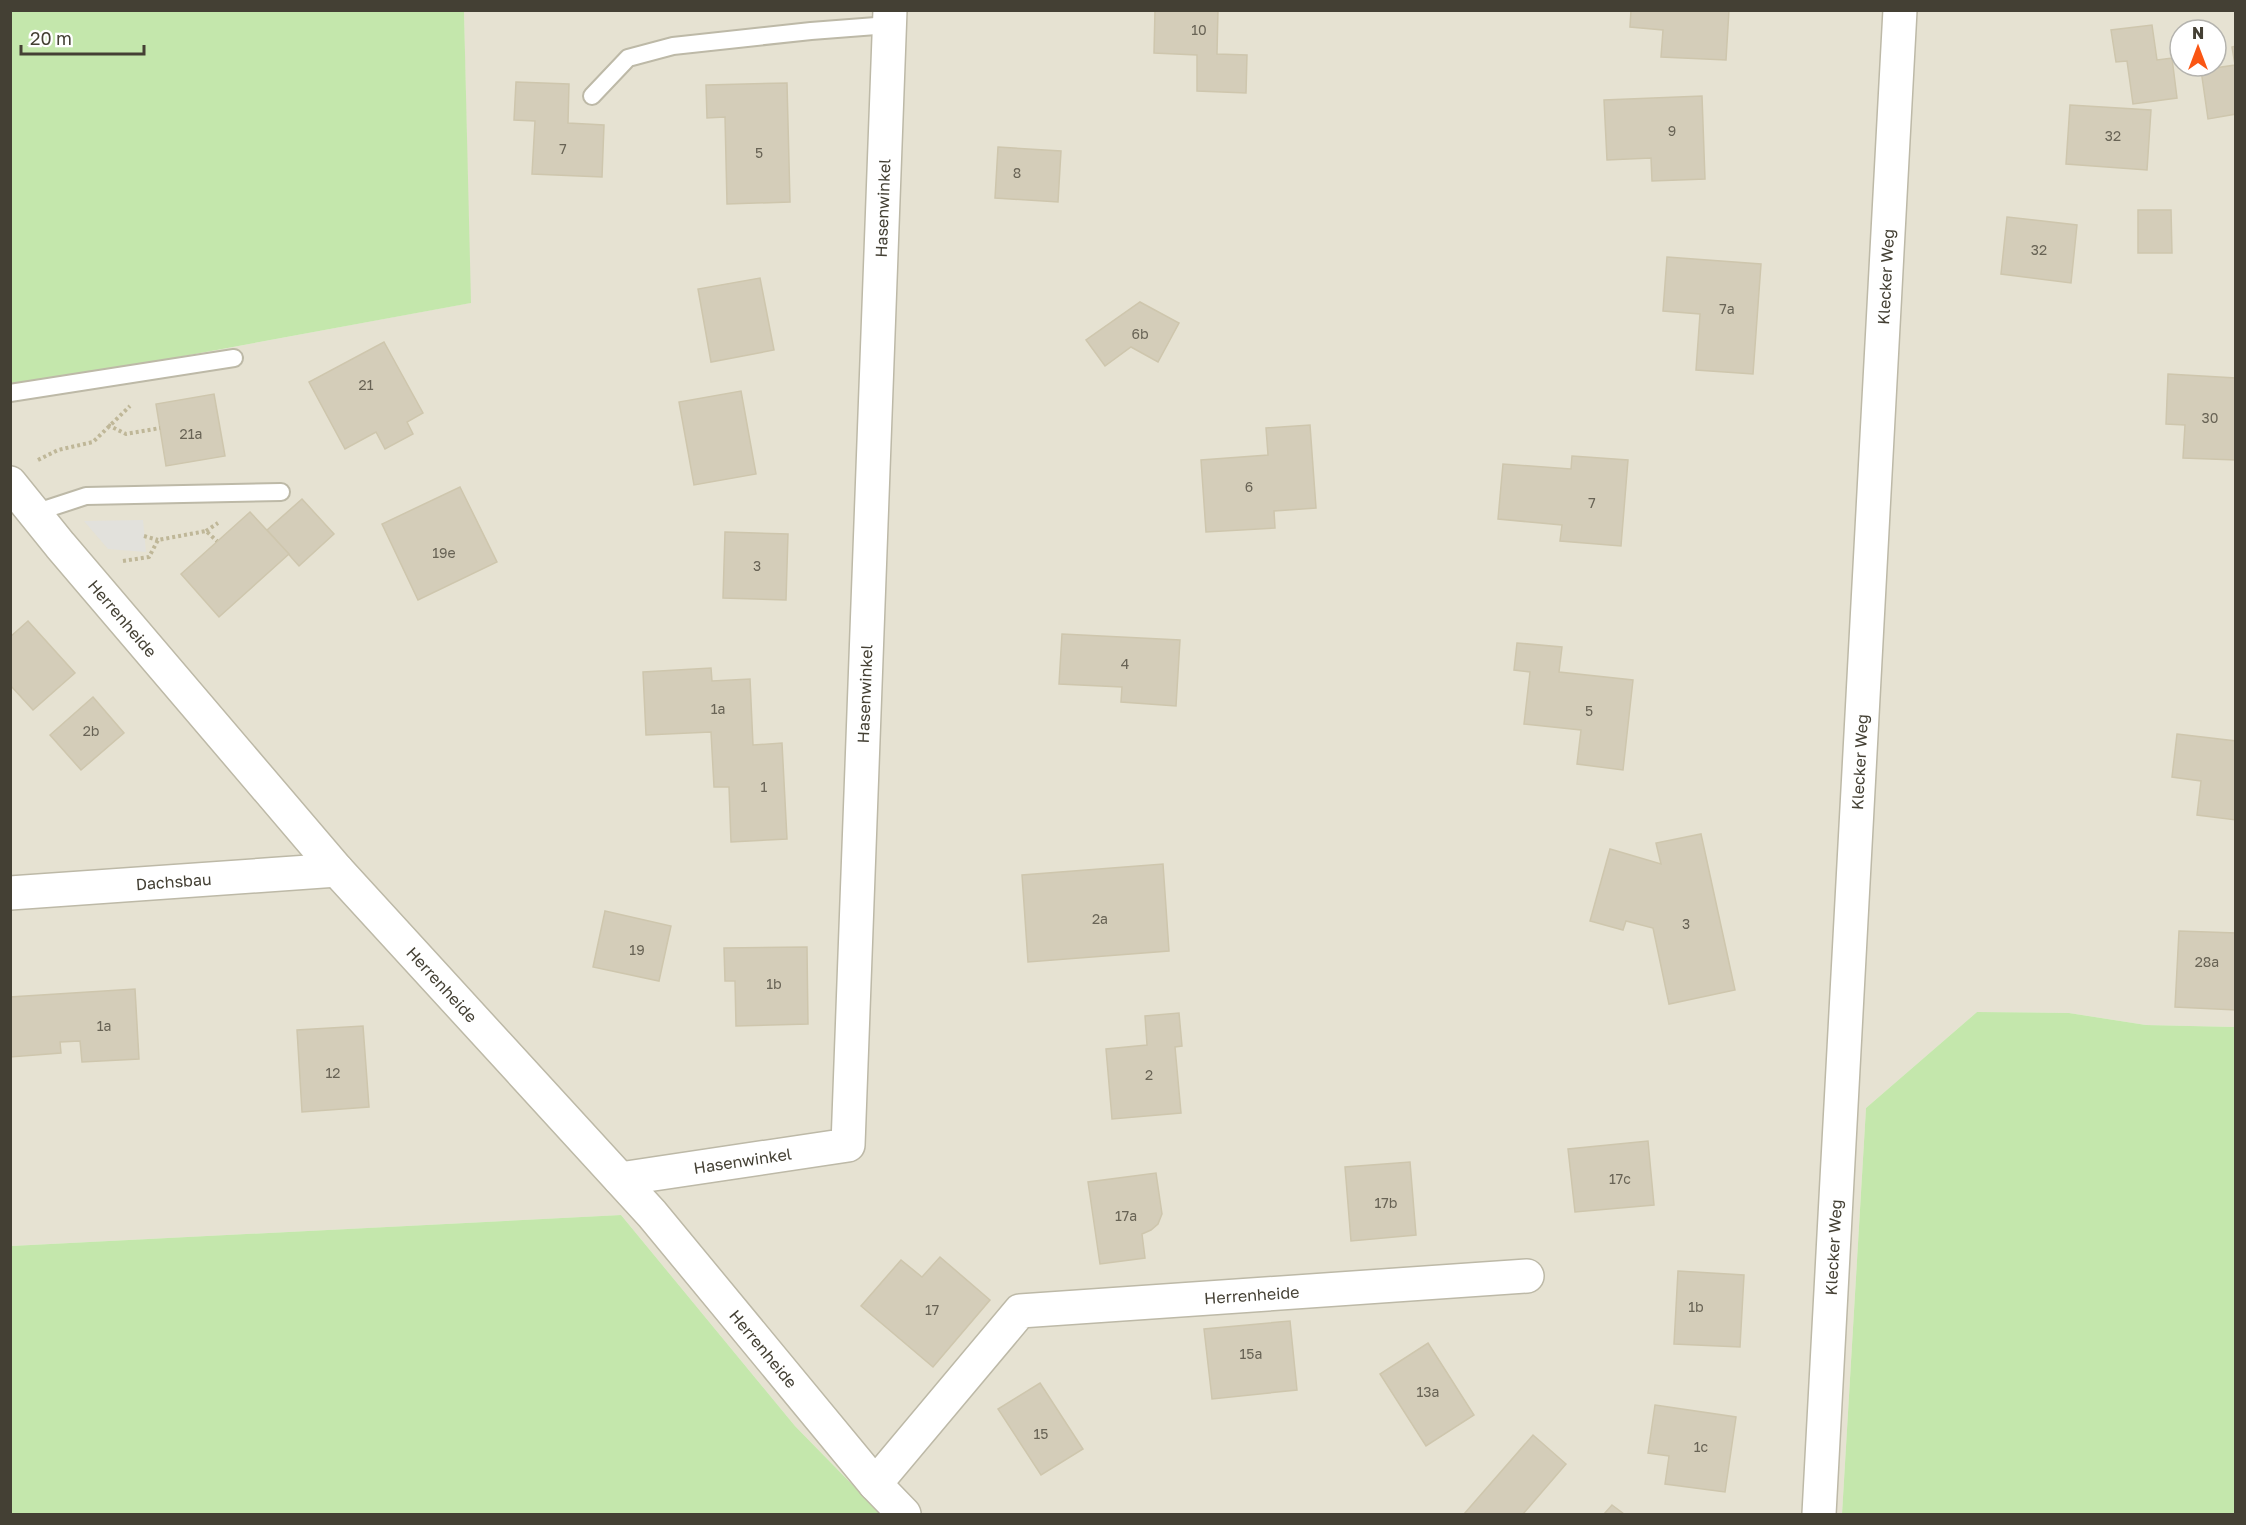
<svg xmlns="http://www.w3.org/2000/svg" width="2246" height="1525" viewBox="0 0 2246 1525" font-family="'Golos Text',sans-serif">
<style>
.residential{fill:#e6e2d2;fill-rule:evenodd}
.green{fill:#c4e7ac}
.parking{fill:#e2e1dc}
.building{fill:#d4cdb9;stroke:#cec6ad;stroke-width:1.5}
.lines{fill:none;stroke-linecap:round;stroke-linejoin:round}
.service-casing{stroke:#bdb9a7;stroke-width:20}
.minor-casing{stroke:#bdb9a7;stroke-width:36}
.path{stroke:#bfb798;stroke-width:4;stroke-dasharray:3 3;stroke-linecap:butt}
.service{stroke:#fff;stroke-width:16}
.minor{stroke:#fff;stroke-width:33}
.labels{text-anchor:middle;stroke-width:4.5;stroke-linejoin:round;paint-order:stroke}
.number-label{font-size:14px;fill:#686355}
.street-label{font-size:16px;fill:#444034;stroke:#fff}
</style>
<rect width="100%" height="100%" fill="#f2f0e4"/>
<!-- residential -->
<path class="residential" d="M464,11H2235V1027L2146,1025L2069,1013L1977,1012L1866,1108L1842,1514H881L795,1426L621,1215L11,1246V388L470,303ZM2180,30H2216V66H2180Z"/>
<!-- green -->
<g class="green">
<polygon points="11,11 464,11 471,303 11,388"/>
<polygon points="1977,1012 2069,1013 2146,1025 2235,1027 2235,1514 1842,1514 1866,1108"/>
<polygon points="621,1215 795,1426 881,1514 11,1514 11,1246"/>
</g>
<!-- parking -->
<polygon class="parking" points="143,520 146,552 108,549 84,521"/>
<!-- building -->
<g class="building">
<polygon points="1155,10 1218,10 1217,54 1247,55 1246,93 1197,91 1197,55 1154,53"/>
<polygon points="1631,10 1729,10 1726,60 1661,57 1663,30 1630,27"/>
<polygon points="2152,25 2157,60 2172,58 2177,98 2133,104 2127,61 2116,62 2111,30"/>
<polygon points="2236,46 2236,114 2208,119 2201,70 2235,65 2232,47"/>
<polygon points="516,82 569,84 568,123 604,125 602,177 532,174 535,121 514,120"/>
<polygon points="787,83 790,202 727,204 725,117 707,118 706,85"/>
<polygon points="1702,96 1705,179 1652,181 1651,158 1607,160 1604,100"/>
<polygon points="2070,105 2151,110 2147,170 2066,164"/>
<polygon points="998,147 1061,151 1058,202 995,198"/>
<polygon points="2138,210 2171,210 2172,253 2138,253"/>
<polygon points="2007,217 2077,225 2071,283 2001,274"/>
<polygon points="1667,257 1761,264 1753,374 1696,370 1700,314 1663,311"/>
<polygon points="760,278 774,350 711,362 698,289"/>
<polygon points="1140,302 1179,323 1158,362 1131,347 1105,366 1086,340"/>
<polygon points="384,342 423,413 407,422 413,434 385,449 376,432 345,449 309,382"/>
<polygon points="2168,374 2236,378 2236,460 2183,458 2185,425 2166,424"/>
<polygon points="741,391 756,474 694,485 679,402"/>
<polygon points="214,394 225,456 166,466 156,404"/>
<polygon points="1310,425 1316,508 1274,511 1275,528 1206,532 1201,460 1268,455 1266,428"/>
<polygon points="1572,456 1628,460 1621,546 1560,541 1562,525 1498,519 1503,464 1571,469"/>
<polygon points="460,487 497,562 418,600 382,524"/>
<polygon points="302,499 334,534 299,566 267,530"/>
<polygon points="250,512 289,554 219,617 181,574"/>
<polygon points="725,532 788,534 786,600 723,598"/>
<polygon points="28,621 75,673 33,710 10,685 10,637"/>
<polygon points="1062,634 1180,640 1176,706 1121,702 1122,687 1059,684"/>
<polygon points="1517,643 1562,647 1559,672 1633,680 1623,770 1577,764 1581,730 1524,724 1530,672 1514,670"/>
<polygon points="711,668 712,681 750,679 753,745 782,743 787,839 731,842 729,787 714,787 711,732 646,735 643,672"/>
<polygon points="93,697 124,733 81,770 50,735"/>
<polygon points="2177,734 2236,741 2236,820 2197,815 2201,781 2172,777"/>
<polygon points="1701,834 1735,990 1669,1004 1653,928 1626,921 1623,930 1590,921 1610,849 1661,864 1656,843"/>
<polygon points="1163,864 1169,951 1028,962 1022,875"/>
<polygon points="605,911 671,926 659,981 593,967"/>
<polygon points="2179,931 2236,933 2236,1010 2175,1007"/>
<polygon points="807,947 808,1024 736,1026 735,981 725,981 724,948"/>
<polygon points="135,989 139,1059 82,1062 80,1041 60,1042 61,1053 10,1057 10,997"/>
<polygon points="1179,1013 1182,1046 1175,1047 1181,1113 1112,1119 1106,1049 1147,1045 1145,1016"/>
<polygon points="363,1026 369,1107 302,1112 297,1030"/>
<polygon points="1648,1141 1654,1205 1575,1212 1568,1149"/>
<polygon points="1410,1162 1416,1235 1351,1241 1345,1167"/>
<polygon points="1156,1173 1162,1214 1158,1224 1151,1230 1142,1234 1145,1258 1100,1264 1088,1182"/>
<polygon points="940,1257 990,1300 933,1367 861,1306 901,1260 922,1277"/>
<polygon points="1678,1271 1744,1275 1740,1347 1674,1344"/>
<polygon points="1290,1321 1297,1390 1212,1399 1204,1329"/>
<polygon points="1428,1343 1474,1415 1426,1446 1380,1374"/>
<polygon points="1040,1383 1083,1449 1041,1475 998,1409"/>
<polygon points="1655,1405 1736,1417 1725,1492 1665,1484 1669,1456 1648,1453"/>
<polygon points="1533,1435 1566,1464 1523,1514 1464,1514"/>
<polygon points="1612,1505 1624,1514 1604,1514"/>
</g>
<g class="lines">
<!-- service casing -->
<g class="service-casing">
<g id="service">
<polyline points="592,96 628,58 673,46 811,31 889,25"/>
<polyline points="10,393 234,358"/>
<polyline points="34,513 86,496 281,492"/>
</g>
</g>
<!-- minor casing -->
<g class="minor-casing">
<g id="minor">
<path id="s1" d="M10,483L60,545L337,870L652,1214L875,1484L904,1514"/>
<path id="s2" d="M10,893L337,870"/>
<path id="s3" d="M620,1179L848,1145L890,10"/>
<path id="s4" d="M875,1484L1020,1311L1527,1276"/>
<path id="s5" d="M1819,1514L1900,10"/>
</g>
</g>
<!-- path -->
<g class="path">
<polyline points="108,425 126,434 160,428"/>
<polyline points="38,460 58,450 93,442 130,406"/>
<polyline points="206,531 218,523"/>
<polyline points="144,536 158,540"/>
<polyline points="123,561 149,557 158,540 206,531 217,541"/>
</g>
<!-- service -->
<use href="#service" class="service"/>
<!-- minor -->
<use href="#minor" class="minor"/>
</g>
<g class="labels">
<!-- number labels -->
<g class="number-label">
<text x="1199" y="35">10</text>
<text x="1672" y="136">9</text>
<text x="2113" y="141">32</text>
<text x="563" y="154">7</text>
<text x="759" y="158">5</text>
<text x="1017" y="178">8</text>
<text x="2039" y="255">32</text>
<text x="1727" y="314">7a</text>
<text x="1140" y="339">6b</text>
<text x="366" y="390">21</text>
<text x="2210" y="423">30</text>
<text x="191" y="439">21a</text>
<text x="1249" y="492">6</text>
<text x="1592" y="508">7</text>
<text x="444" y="558">19e</text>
<text x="757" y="571">3</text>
<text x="1125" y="669">4</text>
<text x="718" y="714">1a</text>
<text x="1589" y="716">5</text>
<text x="91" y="736">2b</text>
<text x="764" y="792">1</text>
<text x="1100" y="924">2a</text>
<text x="1686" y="929">3</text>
<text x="637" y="955">19</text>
<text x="2207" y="967">28a</text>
<text x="774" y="989">1b</text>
<text x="104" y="1031">1a</text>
<text x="333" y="1078">12</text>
<text x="1149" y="1080">2</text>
<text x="1620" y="1184">17c</text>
<text x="1386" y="1208">17b</text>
<text x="1126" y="1221">17a</text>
<text x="1696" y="1312">1b</text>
<text x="932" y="1315">17</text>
<text x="1251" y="1359">15a</text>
<text x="1428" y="1397">13a</text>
<text x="1041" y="1439">15</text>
<text x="1701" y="1452">1c</text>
</g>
<!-- street labels -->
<g class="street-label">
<text dy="6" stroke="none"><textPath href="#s3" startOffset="1168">Hasenwinkel</textPath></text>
<text dy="6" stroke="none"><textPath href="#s5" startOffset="1239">Klecker Weg</textPath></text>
<text dy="6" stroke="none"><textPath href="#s1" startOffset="176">Herrenheide</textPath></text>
<text dy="6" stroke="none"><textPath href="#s3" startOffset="682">Hasenwinkel</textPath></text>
<text dy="6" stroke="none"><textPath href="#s5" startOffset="753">Klecker Weg</textPath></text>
<text dy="6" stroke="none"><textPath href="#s2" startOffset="164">Dachsbau</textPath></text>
<text dy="6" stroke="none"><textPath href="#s1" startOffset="662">Herrenheide</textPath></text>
<text dy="6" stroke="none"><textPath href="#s3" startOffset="124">Hasenwinkel</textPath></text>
<text dy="6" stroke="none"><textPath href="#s5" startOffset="267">Klecker Weg</textPath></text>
<text dy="6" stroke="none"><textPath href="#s4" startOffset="458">Herrenheide</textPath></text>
<text dy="6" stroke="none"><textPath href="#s1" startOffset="1148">Herrenheide</textPath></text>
</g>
</g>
<!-- border -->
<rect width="2246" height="1525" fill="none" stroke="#444034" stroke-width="24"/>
<!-- north arrow -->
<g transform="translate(2198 48)"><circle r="28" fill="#ffffff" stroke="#b4b3ae" stroke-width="1.5"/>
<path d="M0-4.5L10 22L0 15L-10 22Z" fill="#fa5613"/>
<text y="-9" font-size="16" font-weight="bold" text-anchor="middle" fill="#444034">N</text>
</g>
<!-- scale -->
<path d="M21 45v9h123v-9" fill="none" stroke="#444034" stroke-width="3"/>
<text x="30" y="45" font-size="18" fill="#444034" stroke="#ffffff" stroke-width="4.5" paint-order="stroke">20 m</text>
</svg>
